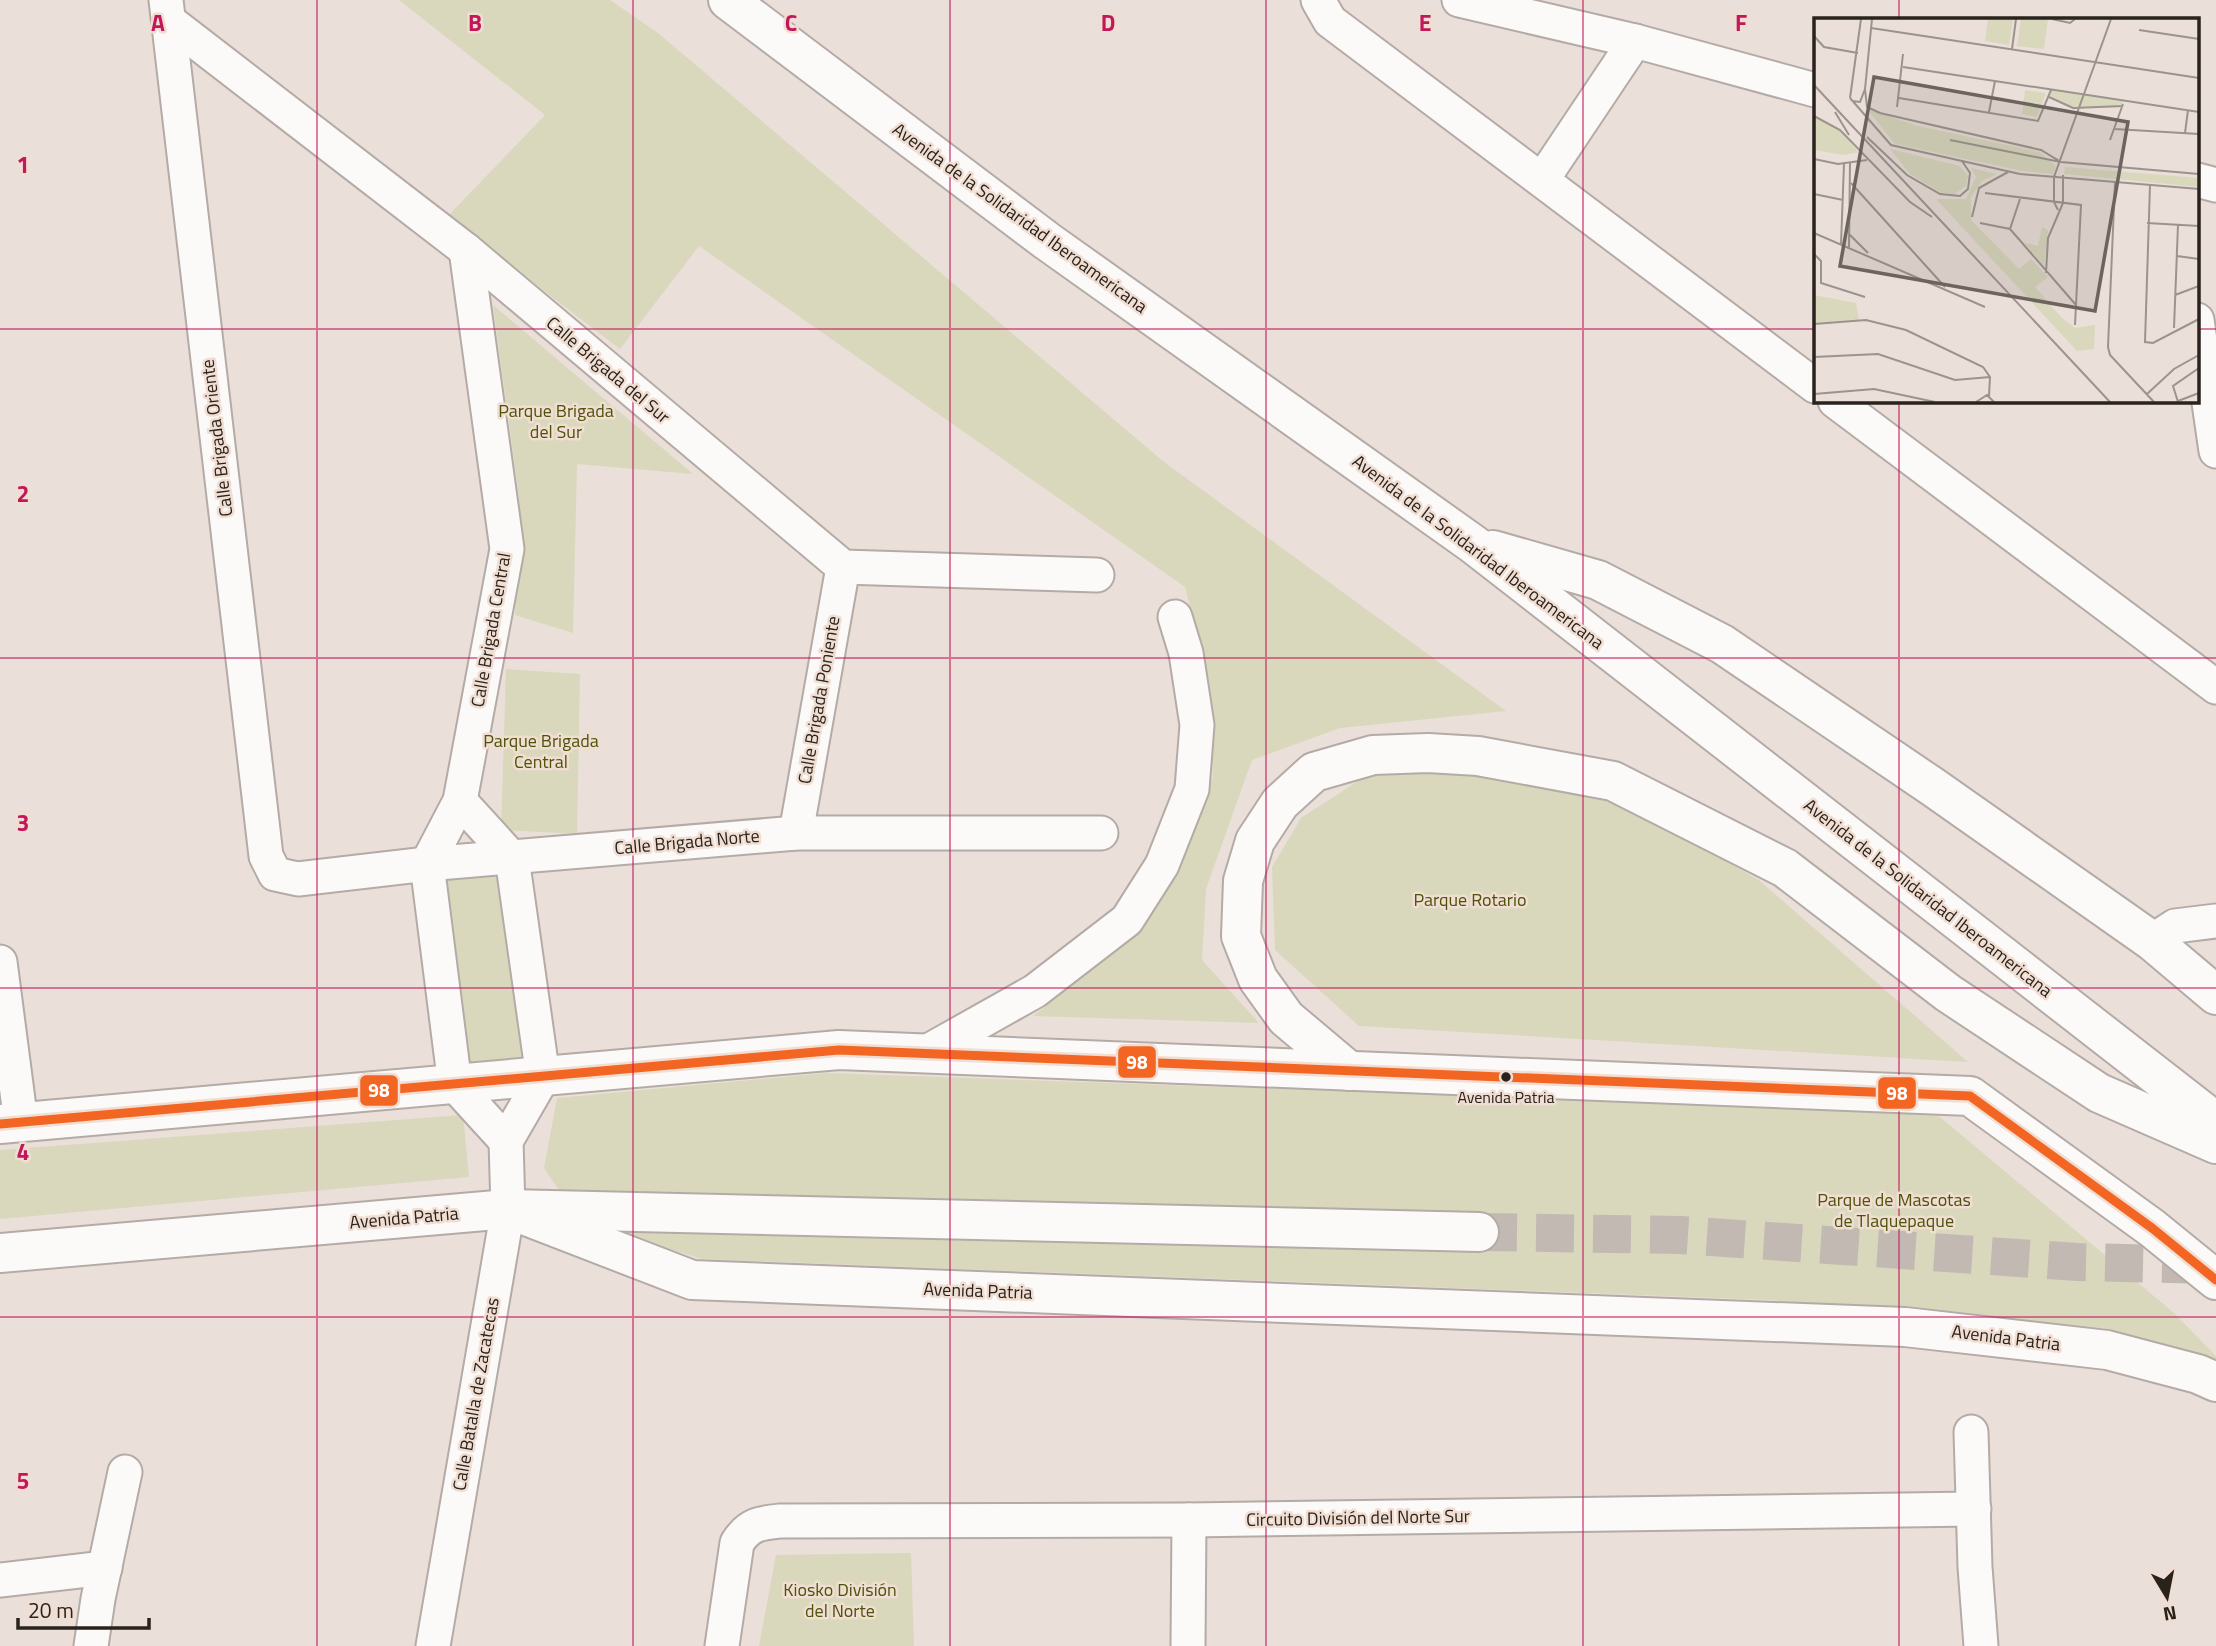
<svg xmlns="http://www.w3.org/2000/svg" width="2216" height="1646" viewBox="0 0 2216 1646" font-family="'Titillium Web',sans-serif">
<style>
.green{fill:#d9d8bc}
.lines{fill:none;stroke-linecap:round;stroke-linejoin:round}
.trunk-tunnel{stroke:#c3b9b3;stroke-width:38;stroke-dasharray:38 19;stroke-linecap:butt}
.minor-casing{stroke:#b4aba6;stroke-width:37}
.tertiary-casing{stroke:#b4aba6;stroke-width:42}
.trunk-casing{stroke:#b4aba6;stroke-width:42}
.minor{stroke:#fcfaf9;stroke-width:33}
.tertiary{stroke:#fcfaf9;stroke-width:38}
.trunk{stroke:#fcfaf9;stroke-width:38}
.bus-1-casing{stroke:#f1ded2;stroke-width:14}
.bus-1{stroke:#f26522;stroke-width:9}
.grid{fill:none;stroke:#c2185b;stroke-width:2;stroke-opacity:0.55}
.bus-dot{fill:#29221d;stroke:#f1ded2;stroke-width:2.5}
.labels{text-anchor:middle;stroke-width:5;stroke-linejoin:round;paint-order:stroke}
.bus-label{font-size:16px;fill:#29221d;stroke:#f1ded2}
.street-label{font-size:18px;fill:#29221d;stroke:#f1ded2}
.park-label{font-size:18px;fill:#4d530a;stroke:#f1ded2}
.inset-road{fill:none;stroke:#9d938e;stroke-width:2}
.view{fill:#6d645f;fill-opacity:0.15;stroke:#6d645f;stroke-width:3.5}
.inset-edge{fill:none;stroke:#29221d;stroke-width:3.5}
.grid-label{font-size:23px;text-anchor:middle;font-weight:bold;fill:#c2185b;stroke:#f1ded2;stroke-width:5;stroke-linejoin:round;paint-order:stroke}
.line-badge{stroke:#f1ded2;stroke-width:2.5}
.badge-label{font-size:19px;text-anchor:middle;font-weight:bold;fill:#fff}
</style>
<rect width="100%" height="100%" fill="#eadfd9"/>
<!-- green -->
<g class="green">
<polygon points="399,0 610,0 658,33 1164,462 1506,711 1340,728 1252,760 1206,889 1202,960 1259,1023 1033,1016 1143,929 1182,859 1213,778 1210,688 1185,587 699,246 620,349 447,217 545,115"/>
<polygon points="493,305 693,474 577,464 573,633 515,615 519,497"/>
<polygon points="506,669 580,674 577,834 501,830"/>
<polygon points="1478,766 1615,797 1760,881 1968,1062 1359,1026 1275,950 1272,867 1301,818 1369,774"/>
<polygon points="512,858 543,1077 462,1084 427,864"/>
<polygon points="827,1073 1934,1112 2174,1313 2216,1356 2216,1364 2104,1330 1769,1300 702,1259 580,1221 544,1168 557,1098"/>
<polygon points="463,1115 469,1177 0,1219 0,1150"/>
<polygon points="911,1553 914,1646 759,1646 776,1555"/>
</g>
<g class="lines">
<!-- trunk-tunnel -->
<polyline class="trunk-tunnel" points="1479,1232 1681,1235 2078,1262 2216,1265"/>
<!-- minor casing -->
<g class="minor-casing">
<g id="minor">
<polyline points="166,0 266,856 275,874 298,879 427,864 796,833 1101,833"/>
<polyline points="1318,0 1330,21 1815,386"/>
<polyline points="1459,0 1635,41 1815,90"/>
<polyline points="169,21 466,250 843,567 1097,575"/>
<polyline points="1542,180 1635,41"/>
<polyline points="2197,180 2216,185"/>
<polyline points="466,250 507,549 460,801 427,864 455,1085 506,1141"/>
<polyline points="2197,320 2216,451"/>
<polyline points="1835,401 2216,687"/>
<polyline points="796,833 843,567"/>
<polyline points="2152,941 2175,926 2216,921"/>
<polyline points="0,962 21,1123"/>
<polyline points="923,1054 1035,991 1127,920 1162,865 1192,789 1197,725 1186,653 1175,617"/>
<polyline points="1971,1432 1975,1567 1981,1646"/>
<polyline points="0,1580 105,1568"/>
<polyline points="91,1646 98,1599 125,1472"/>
<polyline points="433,1646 508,1209 506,1141 543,1077 512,858 460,801"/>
<path d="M722,1646L737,1543C749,1524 760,1523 780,1521L1189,1520L1974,1509"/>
<polyline points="1188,1646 1189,1520"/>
</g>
</g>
<!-- tertiary casing -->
<g class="tertiary-casing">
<g id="tertiary">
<polyline points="0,1124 839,1050 1970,1096 2152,1228 2216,1280"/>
<polyline points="0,1253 508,1209 692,1280 1905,1327 2107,1350 2198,1374 2216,1382"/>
</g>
</g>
<!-- trunk casing -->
<g class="trunk-casing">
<g id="trunk">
<polyline points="728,0 1047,241 1473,544 2216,1122"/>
<polyline points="1493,550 1598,580 1722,644 1933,787 2152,941 2216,995"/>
<polyline points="1349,1071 1286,1018 1258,979 1241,936 1243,881 1255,841 1280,803 1314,772 1373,755 1428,753 1478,756 1613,781 1785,868 1948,993 2099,1093 2216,1144"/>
<polyline points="508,1209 1479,1232"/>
</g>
</g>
<!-- minor -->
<use href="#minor" class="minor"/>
<!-- tertiary -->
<use href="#tertiary" class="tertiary"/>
<!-- trunk -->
<use href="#trunk" class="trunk"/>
<!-- bus-1 casing -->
<g class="bus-1-casing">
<polyline id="bus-1" points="0,1124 839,1050 1970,1096 2152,1228 2216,1280"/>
</g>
<!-- bus-1 -->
<use href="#bus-1" class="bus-1"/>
</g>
<!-- grid -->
<path class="grid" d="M317,0V1646M633,0V1646M950,0V1646M1266,0V1646M1583,0V1646M1899,0V19M0,329H1815M2197,329H2216M1899,401V1646M0,658H2216M0,988H2216M0,1317H2216"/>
<!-- markers -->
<circle class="bus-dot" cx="1506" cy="1077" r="6"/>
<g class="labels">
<!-- bus labels -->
<g class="bus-label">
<text x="1506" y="1103">Avenida Patria</text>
</g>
<!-- street labels -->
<g class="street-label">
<text transform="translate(1020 218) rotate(36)" y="6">Avenida de la Solidaridad Iberoamericana</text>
<text transform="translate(608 370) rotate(40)" y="6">Calle Brigada del Sur</text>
<text transform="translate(217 438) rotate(-97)" y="6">Calle Brigada Oriente</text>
<text transform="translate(1478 552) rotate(37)" y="6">Avenida de la Solidaridad Iberoamericana</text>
<text transform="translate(491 630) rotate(-80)" y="6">Calle Brigada Central</text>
<text transform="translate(819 700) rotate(-80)" y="6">Calle Brigada Poniente</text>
<text transform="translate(687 842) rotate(-5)" y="6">Calle Brigada Norte</text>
<text transform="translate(1928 898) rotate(38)" y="6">Avenida de la Solidaridad Iberoamericana</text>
<text transform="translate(404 1218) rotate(-5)" y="6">Avenida Patria</text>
<text transform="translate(978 1291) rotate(2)" y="6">Avenida Patria</text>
<text transform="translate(2006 1338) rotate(7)" y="6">Avenida Patria</text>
<text transform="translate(476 1394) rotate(-80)" y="6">Calle Batalla de Zacatecas</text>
<text transform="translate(1358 1518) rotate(-1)" y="6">Circuito División del Norte Sur</text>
</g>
<!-- park labels -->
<g class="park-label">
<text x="556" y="417">Parque Brigada<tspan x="556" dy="21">del Sur</tspan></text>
<text x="541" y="747">Parque Brigada<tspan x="541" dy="21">Central</tspan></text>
<text x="1470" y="906">Parque Rotario</text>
<text x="1894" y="1206">Parque de Mascotas<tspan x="1894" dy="21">de Tlaquepaque</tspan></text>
<text x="840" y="1596">Kiosko División<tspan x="840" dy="21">del Norte</tspan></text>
</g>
</g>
<!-- overview -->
<g transform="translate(1814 18)">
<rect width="385" height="385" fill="#eadfd9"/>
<path d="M174,1H199L195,27L171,23ZM207,1H234L230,31L203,28ZM211,72L232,75L223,99L208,96ZM237,72L308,83L309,88L257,89L236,78ZM53,91L104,108L226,134L242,148L239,156L208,153L81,126ZM0,99L26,112L44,134L29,137L0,132ZM76,131L146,148L154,158L152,168L139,177L127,175L96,156ZM251,149L385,160V169L250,156ZM157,150L183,156L168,163L157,179V202L205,251L217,241L234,259L221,269L248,300L261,310L281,307L280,331L263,333L122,181H152L162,159ZM228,209L234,212L230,248L211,225L224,228ZM0,277L42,285L45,302L0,307Z" fill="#d9d8bc"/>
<path class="inset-road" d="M238,1L256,5L261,1M57,10L385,60M325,12L385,21M0,18L10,29L44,35M198,31L202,1M89,49L385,94M0,67L296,384M51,71L53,89L66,95L227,132L247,144L385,156M235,79L259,90L309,88M36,80L77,127L206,156L385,171M36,80L47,1M85,80L224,103L237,72M38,83L46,84L51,71L58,1M83,89L89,36M21,94L35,117M175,94L181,63M0,98L26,112L96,184L118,199M301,111L385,116M371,115L374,92M53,119L93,157L126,176L146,178L154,171L156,155L148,143M136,122L247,144M296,122L309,86M0,141L24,146L53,142M301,164L294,329L296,337L340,384M37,165L131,269M336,167L331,324L339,325L385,301M171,175L267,187L261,307M0,176L29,182M244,192L240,184V159L297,1M158,199L165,170L194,154M166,205L196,211L262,287M333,205L385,208M196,211L206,181M0,215L171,289M35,216L54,235M27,226L30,146M35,229L36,144M0,236L7,243V265L51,279M363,238L385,241M232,255L234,220L249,185V157M361,277L385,268M0,306L52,302L92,312L169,349L176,359L175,378M360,310L364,207M0,339L64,336L141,362L176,359M0,376L60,371L121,384M333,376L360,351L385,337M364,383L385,375M162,384L173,377L180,384M364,384L359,368L385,350"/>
<path class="view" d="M60,59L314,104L281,293L26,248Z"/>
<rect width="385" height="385" class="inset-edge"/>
</g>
<g class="grid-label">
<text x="158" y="31">A</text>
<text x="475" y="31">B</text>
<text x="791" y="31">C</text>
<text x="1108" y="31">D</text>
<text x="1425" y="31">E</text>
<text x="1741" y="31">F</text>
<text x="23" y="173">1</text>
<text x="23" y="502">2</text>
<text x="23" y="831">3</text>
<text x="23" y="1160">4</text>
<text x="23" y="1489">5</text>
</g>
<g class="line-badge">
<rect x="1117" y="1045" width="40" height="34" rx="7" fill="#f26522"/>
<rect x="359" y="1074" width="40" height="33" rx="7" fill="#f26522"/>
<rect x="1877" y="1076" width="40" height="34" rx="7" fill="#f26522"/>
</g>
<g class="badge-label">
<text x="1137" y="1069">98</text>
<text x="379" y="1097">98</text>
<text x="1897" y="1100">98</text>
</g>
<!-- north arrow -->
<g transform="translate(2167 1597) rotate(170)" stroke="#f1ded2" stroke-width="5" paint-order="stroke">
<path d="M0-5L12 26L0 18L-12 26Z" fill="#29221d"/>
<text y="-10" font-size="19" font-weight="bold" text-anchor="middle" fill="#29221d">N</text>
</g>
<!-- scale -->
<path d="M18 1618v10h131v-10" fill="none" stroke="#29221d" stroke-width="3.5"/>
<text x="28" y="1618" font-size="21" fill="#29221d" stroke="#f1ded2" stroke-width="5" paint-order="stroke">20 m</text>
</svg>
